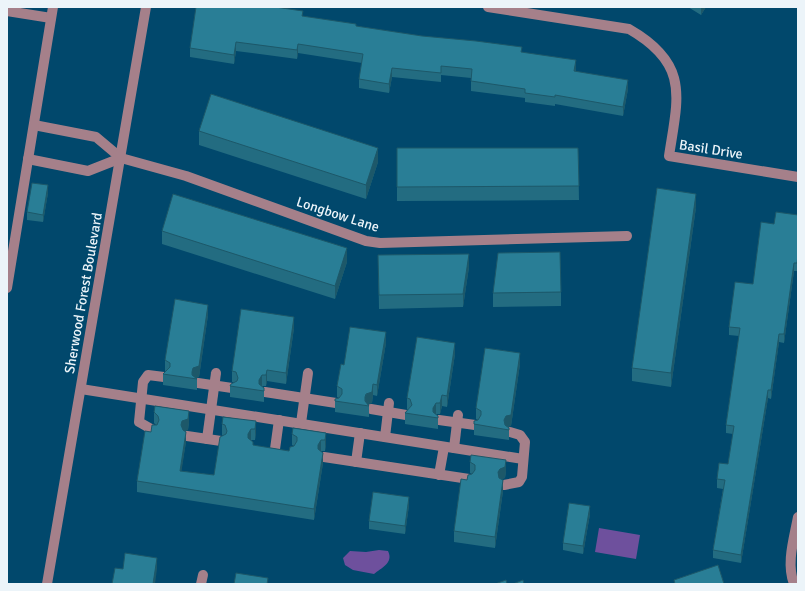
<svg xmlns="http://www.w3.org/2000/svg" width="805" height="591" viewBox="0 0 805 591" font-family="Signika,sans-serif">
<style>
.water{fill:#6e509d}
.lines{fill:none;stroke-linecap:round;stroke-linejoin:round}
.minor{stroke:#a5808a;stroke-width:10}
.wall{fill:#236c81}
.shaded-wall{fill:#1d5869}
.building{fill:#297e96;stroke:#1d5869}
.labels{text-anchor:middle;stroke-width:3;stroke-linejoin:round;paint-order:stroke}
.street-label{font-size:14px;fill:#ecf4f9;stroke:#01486c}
</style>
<rect width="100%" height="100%" fill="#01486c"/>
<!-- water -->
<g class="water">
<polygon points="599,528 640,535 636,559 595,552"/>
<path d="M379,550L388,551C394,563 381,568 374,574L353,570L345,565L343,558L350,551L366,552Z"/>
</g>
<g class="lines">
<!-- minor -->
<g class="minor">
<path d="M488,7L629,29C690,64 678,97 669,156L798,177"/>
<polyline points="7,11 51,18"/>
<polyline points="34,125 96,137 121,158 186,176 366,241 380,243 627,236"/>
<polyline points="28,159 88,171 121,158"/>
<polyline points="7,288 53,7"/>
<polyline points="198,383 232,388"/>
<polyline points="81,389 523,459"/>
<polyline points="265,392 336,403"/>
<polyline points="371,409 406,415"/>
<polyline points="439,420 475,425"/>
<polyline points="301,423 308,373"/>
<polyline points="153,430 139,422 143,382 148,375 164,377"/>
<polyline points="187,436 221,441"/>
<polyline points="385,437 389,403"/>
<polyline points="207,439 216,373"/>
<polyline points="454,448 458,415"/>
<polyline points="275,449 279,420"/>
<polyline points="324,457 469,479"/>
<polyline points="356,462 360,433"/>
<polyline points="439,475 444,447"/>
<polyline points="504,485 519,482 522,477 525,442 520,435 510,432"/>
<polyline points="47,584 146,7"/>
<polyline points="201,584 203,575"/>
<path d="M794,584C786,563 794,539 798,517"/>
</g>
</g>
<!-- wall -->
<g class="wall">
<polygon points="688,7 706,7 701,15"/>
<polygon points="303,16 356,26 522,52 576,69 576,71 628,89 623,116 555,104 555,106 525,102 525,98 471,91 471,78 441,75 441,82 392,77 389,93 359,88 359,79 362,63 298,53 297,59 236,51 234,64 190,57 190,48"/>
<polygon points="199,131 378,162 366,199 199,145"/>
<polygon points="397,148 578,148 579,200 397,201"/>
<polygon points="48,193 43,222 27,220 27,212"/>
<polygon points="696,207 671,387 632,381 632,368"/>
<polygon points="798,215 798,263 797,271 794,271 784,343 779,342 771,399 768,398 741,563 713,558 713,550 723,489 717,488 717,479 728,464 733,434 726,433 726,425 739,336 729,335 729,327 753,284 774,224"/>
<polygon points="162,231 347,262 335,299 162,244"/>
<polygon points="378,255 469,267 463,307 379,309"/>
<polygon points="561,292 561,306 493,307 493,293"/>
<polygon points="208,315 199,377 195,378 197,379 197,390 163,385 163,374 166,371 165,371 165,360"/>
<polygon points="294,328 286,384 267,381 266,386 262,386 264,388 264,402 230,397 230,386 234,382 232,382 232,371"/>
<polygon points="386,343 377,396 373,395 372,403 368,404 369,406 369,417 335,412 335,401 339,398 337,397 337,386 344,365"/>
<polygon points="455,354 447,407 442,406 440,414 436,414 438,416 438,429 405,424 405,413 408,409 407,409 407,398"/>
<polygon points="520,364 511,426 507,427 509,428 509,440 474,435 474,424 478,420 476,419 476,408"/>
<polygon points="154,412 189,422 188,430 184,431 186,442 181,471 214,475 223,435 222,435 222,424 256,421 256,432 255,440 251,440 253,445 289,451 294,446 292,445 292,434 326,433 326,444 325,451 321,451 323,463 314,520 137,492 137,481 151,432 156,425 154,423"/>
<polygon points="470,462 506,471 505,478 501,479 503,491 495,548 454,542 454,531 467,480 472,474 470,473"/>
<polygon points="409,505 405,534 369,529 369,521"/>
<polygon points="590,514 583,554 563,550 563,543"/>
</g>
<!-- shaded-wall -->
<g class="shaded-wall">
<polygon points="701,7 706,7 701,15"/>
<polygon points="236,42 236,51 234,64 234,55"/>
<polygon points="298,44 298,53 297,59 297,50"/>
<polygon points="576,60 576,69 574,80 574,71"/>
<polygon points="392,68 392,77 389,93 389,84"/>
<polygon points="628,80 628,89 623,116 623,107"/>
<polygon points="378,148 378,162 366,199 366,185"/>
<polygon points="48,185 48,193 43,222 43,215"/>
<polygon points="696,194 696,207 671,387 671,373"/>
<polygon points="347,248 347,262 335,299 335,286"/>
<polygon points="469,254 469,267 463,307 463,294"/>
<polygon points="798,255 798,263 797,271 797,263"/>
<polygon points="794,263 794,271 784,343 784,334"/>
<polygon points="208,305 208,315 199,377 193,379 192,372"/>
<polygon points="294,317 294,328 286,384 286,373"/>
<polygon points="386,332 386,343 377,396 377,385"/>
<polygon points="779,334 779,342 771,399 771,390"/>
<polygon points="455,343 455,354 447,407 447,396"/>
<polygon points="520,353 520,364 511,426 506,427 504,420"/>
<polygon points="267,370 267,381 266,386 266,375"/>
<polygon points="262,375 262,386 259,391 259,380"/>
<polygon points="373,384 373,395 372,403 366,405 366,406 365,397"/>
<polygon points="768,390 768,398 741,563 741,555"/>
<polygon points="442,395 442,406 440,414 440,403"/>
<polygon points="436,403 436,414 434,417 433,408"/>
<polygon points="189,411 189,422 188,430 182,432 181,425 182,421"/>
<polygon points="256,421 256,432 255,440 255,429"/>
<polygon points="251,429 251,440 248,445 248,434"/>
<polygon points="186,432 186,442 180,481 180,471"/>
<polygon points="326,433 326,444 325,451 325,440"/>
<polygon points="321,440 321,451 318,456 318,445"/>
<polygon points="323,453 323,463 314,520 314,509"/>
<polygon points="506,460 506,471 505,478 500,480 498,483 498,472"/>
<polygon points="503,480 503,491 495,548 495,537"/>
<polygon points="409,497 409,505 405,534 405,526"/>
<polygon points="590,506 590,514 583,554 583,546"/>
<polygon points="157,558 157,569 155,584 153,584"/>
</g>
<!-- building -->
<g class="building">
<polygon points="196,7 275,7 303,11 302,16 356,24 356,26 422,36 476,41 522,47 521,52 576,60 574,71 628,80 623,107 555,95 555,97 525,93 525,89 471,81 472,69 441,66 441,73 392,68 389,84 359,79 363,54 298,44 297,50 236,42 234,55 190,48"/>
<polygon points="211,94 378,148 366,185 199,131"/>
<polygon points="397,148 578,148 579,186 397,187"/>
<polygon points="32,183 48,185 43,215 27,212"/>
<polygon points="657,188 696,194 671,373 632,368"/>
<polygon points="173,194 347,248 335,286 162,231"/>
<polygon points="776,212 798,215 798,255 797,263 794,263 784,334 779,334 771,390 768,390 741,555 713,550 725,480 717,479 719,463 728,464 734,426 726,425 740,328 729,327 735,282 753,284 761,222 774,224"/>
<polygon points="560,252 561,292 493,293 498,253"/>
<polygon points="469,254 463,294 379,295 378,255"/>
<polygon points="175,299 208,305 199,366 193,368 192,372 192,375 197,379 163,374 170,367 170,363 165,360"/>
<polygon points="241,309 294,317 286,373 267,370 266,375 262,375 259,380 259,384 264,388 264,391 230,386 231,384 237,381 238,378 236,372 232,371"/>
<polygon points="350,327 386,332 377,385 373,384 372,392 366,394 365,397 365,401 369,406 335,401 335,399 339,398 342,394 342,389 337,386 341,364 344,365"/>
<polygon points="417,337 455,343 447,396 442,395 440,403 436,403 433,408 433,412 438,416 438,418 405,413 412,405 410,399 407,398"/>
<polygon points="485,348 520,353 511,415 506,416 504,420 505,425 509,428 509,430 474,424 474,421 478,420 481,415 481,411 476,408"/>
<polygon points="155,406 189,411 188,419 182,421 181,425 183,430 186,432 180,471 214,475 220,437 226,434 227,431 225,425 222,424 223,417 256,421 255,429 251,429 248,434 248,438 253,442 253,445 289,451 290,447 294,446 297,441 297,437 292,434 293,428 326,433 325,440 321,440 318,445 318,449 323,453 314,509 137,481 145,431 151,432 152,425 157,425 159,420 158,416 154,412"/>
<polygon points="471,455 506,460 505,467 500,469 498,472 499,478 503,480 495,537 454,531 461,479 467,480 468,475 472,474 475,470 475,465 470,462"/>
<polygon points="373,492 409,497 405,526 369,521"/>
<polygon points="569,503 590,506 583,546 563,543"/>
<polygon points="125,553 157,558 153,584 112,584 115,568 123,569"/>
<polygon points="718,565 724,584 675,584 674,580"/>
<polygon points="236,573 268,578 267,584 234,584"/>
<polygon points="506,580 507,584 495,584"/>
<polygon points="523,580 524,584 513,584"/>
</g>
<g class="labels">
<!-- street labels -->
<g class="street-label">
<text transform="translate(711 149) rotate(9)" y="5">Basil Drive</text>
<text transform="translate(338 214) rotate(18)" y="5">Longbow Lane</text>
<text transform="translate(83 293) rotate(-80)" y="5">Sherwood Forest Boulevard</text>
</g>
</g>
<!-- border -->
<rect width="805" height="591" fill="none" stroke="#ecf4f9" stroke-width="16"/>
</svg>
